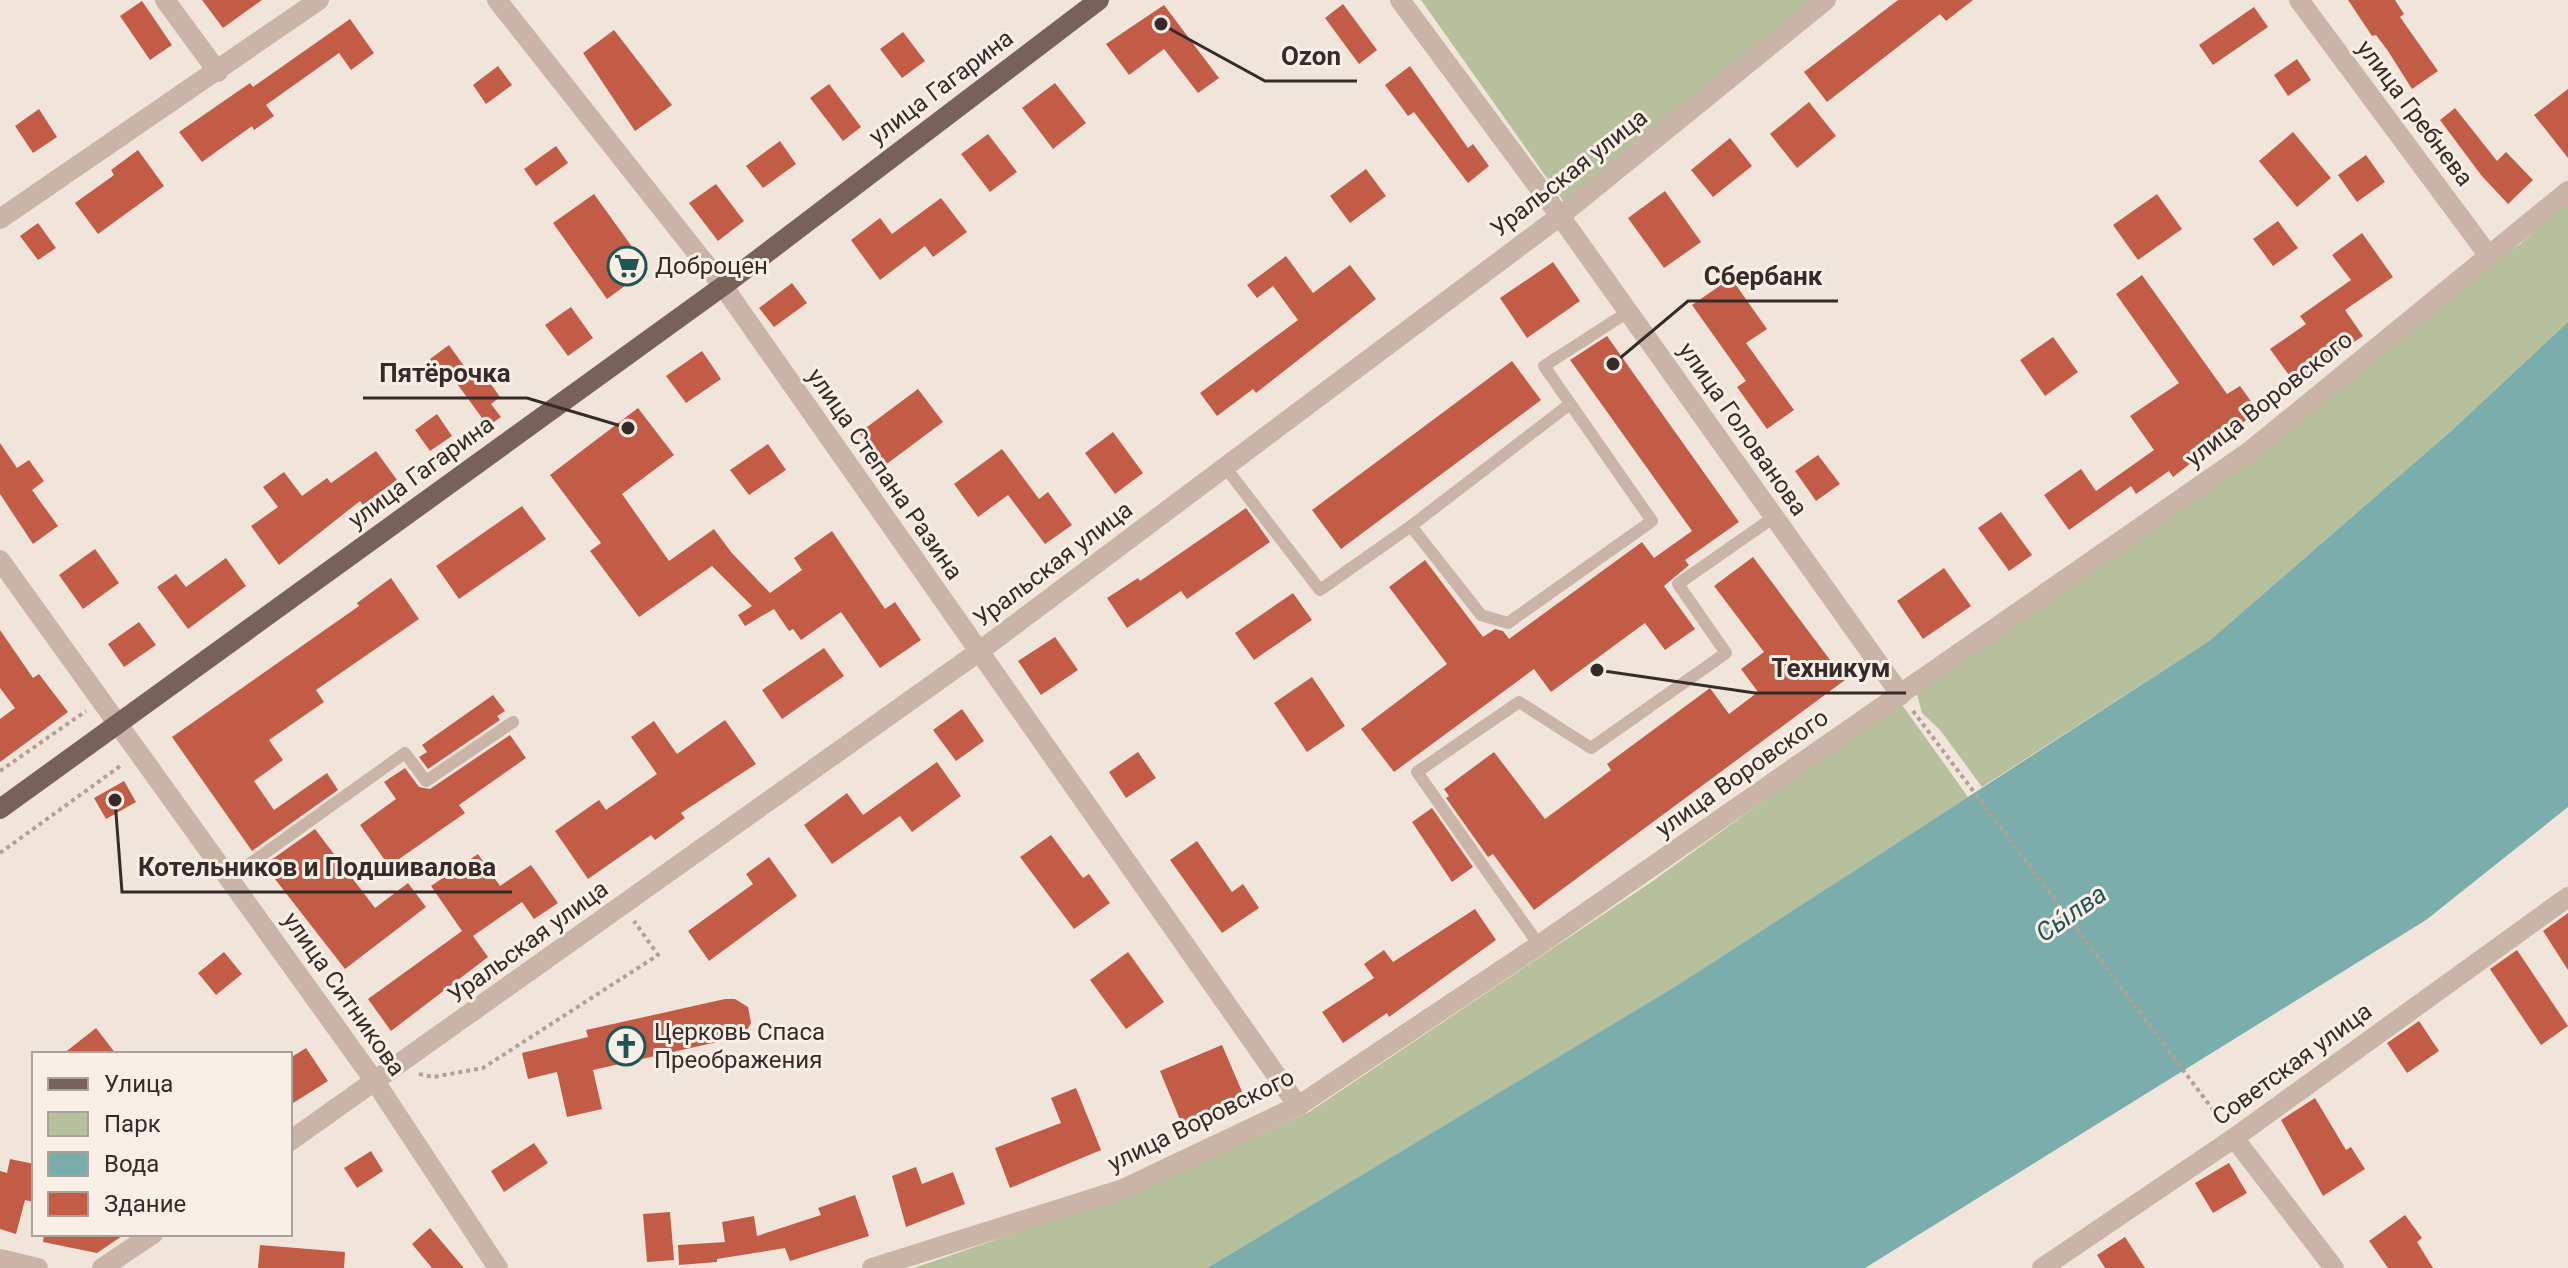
<svg xmlns="http://www.w3.org/2000/svg" width="2568" height="1268" viewBox="0 0 2568 1268" font-family="Roboto,sans-serif">
<style>
.green{fill:#b6c09c}
.water{fill:#7badac}
.building{fill:#c35c47}
.lines{fill:none;stroke-linecap:round;stroke-linejoin:round}
.path{stroke:#b59e92;stroke-width:4;stroke-dasharray:4 4;stroke-linecap:butt}
.lane{stroke:#c9b4a7;stroke-width:12}
.street{stroke:#c9b4a7;stroke-width:20}
.primary{stroke:#776159;stroke-width:20}
.labels{text-anchor:middle;stroke-width:6;stroke-linejoin:round;paint-order:stroke}
.street-label{font-size:24px;fill:#362b28;stroke:#f9efe7}
.poi-label{font-size:24px;fill:#362b28;stroke:#f9efe7;text-anchor:start}
.water-label{font-size:26px;font-style:italic;fill:#1e5655;stroke:#f9efe7}
.leader{fill:none;stroke:#362b28;stroke-width:3}
.callout-dot{fill:#362b28;stroke:#f9efe7;stroke-width:3}
.callout-label{font-size:26px;text-anchor:middle;font-weight:bold;fill:#362b28;stroke:#f9efe7;stroke-width:6;stroke-linejoin:round;paint-order:stroke}
</style>
<rect width="100%" height="100%" fill="#f1e5db"/>
<!-- green -->
<g class="green">
<polygon points="1421,0 1812,0 1564,202"/>
<polygon points="2568,201 2568,322 2451,431 2209,641 1982,787 1940,730 1922,713 1917,694 2479,270 2519,245"/>
<polygon points="1900,702 1968,797 1676,986 1207,1268 914,1268 1145,1188 1309,1112 1650,883"/>
</g>
<!-- water -->
<polygon class="water" points="2568,322 2568,807 2426,920 1865,1268 1207,1268 1676,986 2209,641 2451,431"/>
<!-- building -->
<g class="building">
<polygon points="202,0 262,0 223,28"/>
<polygon points="1898,0 1973,0 1946,21 1940,14 1827,102 1804,72"/>
<polygon points="2348,0 2395,0 2404,14 2400,17 2438,71 2412,89 2388,51 2376,35 2372,36"/>
<polygon points="142,1 172,45 150,60 120,16"/>
<polygon points="1343,4 1377,50 1359,64 1325,18"/>
<polygon points="1164,5 1219,78 1198,93 1164,49 1129,75 1106,44"/>
<polygon points="2254,7 2268,27 2213,65 2199,45"/>
<polygon points="350,19 374,53 351,70 339,53 266,105 274,116 254,130 252,126 202,162 179,132 250,83 253,87"/>
<polygon points="614,30 672,105 635,131 583,53"/>
<polygon points="903,32 925,61 902,78 880,49"/>
<polygon points="2297,59 2311,80 2288,96 2274,75"/>
<polygon points="498,66 512,85 486,104 473,85"/>
<polygon points="1410,66 1468,148 1473,144 1489,166 1468,183 1414,112 1408,116 1385,85"/>
<polygon points="1055,83 1086,123 1053,149 1022,108"/>
<polygon points="829,84 861,127 843,141 810,98"/>
<polygon points="2568,89 2568,158 2534,115"/>
<polygon points="1809,102 1836,136 1797,168 1770,134"/>
<polygon points="2455,108 2497,161 2506,152 2533,180 2508,204 2481,175 2440,120"/>
<polygon points="39,109 57,137 33,153 15,126"/>
<polygon points="2293,132 2331,178 2297,207 2259,161"/>
<polygon points="988,134 1017,172 990,192 961,154"/>
<polygon points="1730,138 1752,166 1713,197 1691,170"/>
<polygon points="780,141 796,164 763,188 746,166"/>
<polygon points="556,146 568,163 536,186 524,169"/>
<polygon points="138,150 164,186 98,234 75,203 114,175 111,170"/>
<polygon points="2366,155 2385,182 2357,202 2338,175"/>
<polygon points="1366,169 1386,196 1350,223 1330,196"/>
<polygon points="716,184 744,221 718,241 689,203"/>
<polygon points="1665,191 1701,242 1664,268 1628,218"/>
<polygon points="594,194 648,269 607,299 553,223"/>
<polygon points="2157,194 2182,229 2138,260 2113,225"/>
<polygon points="941,198 967,232 933,257 925,246 880,280 851,240 880,218 892,234"/>
<polygon points="2278,221 2298,248 2273,266 2253,239"/>
<polygon points="38,223 56,248 38,260 20,236"/>
<polygon points="2362,233 2393,277 2345,310 2363,336 2294,382 2270,349 2306,324 2300,316 2351,280 2332,255"/>
<polygon points="1286,256 1313,293 1350,265 1376,299 1256,393 1253,389 1217,416 1200,393 1298,320 1273,286 1257,298 1247,285"/>
<polygon points="1553,262 1580,301 1527,338 1500,298"/>
<polygon points="2142,275 2227,394 2240,386 2258,411 2173,477 2169,471 2136,494 2131,486 2069,530 2044,495 2081,469 2096,491 2154,450 2130,416 2179,383 2116,294"/>
<polygon points="1731,278 1767,329 1746,343 1794,410 1767,429 1737,387 1746,381 1692,305"/>
<polygon points="792,283 807,303 774,327 759,308"/>
<polygon points="571,307 593,338 568,356 545,325"/>
<polygon points="1607,336 1739,522 1685,560 1689,565 1664,586 1695,629 1665,650 1645,623 1551,692 1534,669 1394,772 1361,729 1447,664 1389,587 1425,560 1483,637 1495,629 1503,631 1509,639 1642,542 1654,558 1692,531 1570,360"/>
<polygon points="2053,337 2078,372 2045,396 2020,360"/>
<polygon points="449,345 474,380 483,373 500,397 491,404 501,417 488,426 455,381 449,385 430,359"/>
<polygon points="702,351 721,379 686,403 666,376"/>
<polygon points="1512,361 1541,400 1341,549 1312,510"/>
<polygon points="918,389 943,422 884,466 859,433"/>
<polygon points="638,408 674,455 622,494 669,561 714,529 731,552 770,593 802,570 794,558 832,531 885,609 895,602 921,640 880,668 841,612 801,640 793,629 789,631 774,609 745,626 738,615 752,606 712,566 639,617 590,551 601,543 550,475"/>
<polygon points="437,414 452,436 430,451 415,430"/>
<polygon points="1113,432 1143,473 1115,494 1085,453"/>
<polygon points="0,443 17,468 29,460 44,481 32,490 58,526 33,544 0,494"/>
<polygon points="768,444 786,470 749,495 730,470"/>
<polygon points="1002,449 1039,499 1048,492 1072,525 1045,544 1008,495 978,517 954,484"/>
<polygon points="376,451 397,480 363,505 360,501 279,565 251,526 278,507 263,487 284,472 302,496 327,478 331,483"/>
<polygon points="1818,455 1840,484 1816,501 1795,471"/>
<polygon points="522,506 546,539 459,599 436,566"/>
<polygon points="1246,508 1270,542 1187,599 1181,591 1127,628 1107,598 1138,578 1140,581"/>
<polygon points="2001,512 2032,555 2009,571 1978,528"/>
<polygon points="95,549 119,583 83,609 59,575"/>
<polygon points="1753,557 1845,680 1534,910 1493,854 1488,857 1446,798 1449,796 1444,789 1494,752 1545,819 1611,770 1607,764 1710,688 1729,714 1758,692 1741,669 1764,652 1714,586"/>
<polygon points="226,558 246,586 188,629 157,587 176,574 186,587"/>
<polygon points="1944,568 1971,606 1923,639 1897,601"/>
<polygon points="391,578 419,619 316,690 324,702 269,740 283,760 254,781 274,810 327,773 338,790 252,851 172,737 359,606 357,603"/>
<polygon points="1293,593 1312,620 1254,660 1235,633"/>
<polygon points="139,622 156,645 124,667 108,644"/>
<polygon points="0,630 33,678 39,674 68,712 0,762 0,719 15,708 0,688"/>
<polygon points="1055,637 1078,670 1041,695 1018,661"/>
<polygon points="824,648 844,676 782,719 762,690"/>
<polygon points="1312,677 1345,726 1307,752 1274,703"/>
<polygon points="493,695 505,711 497,716 500,720 428,769 419,757 427,752 422,745"/>
<polygon points="962,709 984,741 956,761 933,730"/>
<polygon points="725,720 756,764 681,813 685,818 655,840 651,835 588,879 555,831 599,800 606,810 657,774 631,737 654,721 677,754"/>
<polygon points="510,735 526,758 459,805 465,813 389,866 360,825 396,799 384,782 405,768 419,787 430,789"/>
<polygon points="1138,752 1156,778 1126,798 1109,772"/>
<polygon points="937,762 961,796 912,832 900,816 832,864 804,825 847,793 863,815"/>
<polygon points="124,781 136,802 106,819 94,798"/>
<polygon points="1432,808 1473,867 1452,882 1412,822"/>
<polygon points="315,829 375,908 408,883 426,907 345,969 264,865"/>
<polygon points="1051,835 1083,878 1089,874 1110,903 1074,929 1020,857"/>
<polygon points="1197,841 1232,892 1243,884 1259,908 1222,933 1170,860"/>
<polygon points="478,854 500,886 531,865 558,903 534,919 522,902 473,936 488,957 391,1031 368,999 462,931 431,886"/>
<polygon points="769,857 797,896 709,961 688,931 753,884 746,874"/>
<polygon points="1475,909 1496,940 1389,1017 1387,1013 1343,1043 1322,1012 1374,978 1364,964 1384,950 1393,962"/>
<polygon points="2568,913 2568,970 2543,931"/>
<polygon points="2517,950 2568,1026 2541,1045 2490,969"/>
<polygon points="224,952 242,974 216,995 198,973"/>
<polygon points="1128,952 1164,1002 1126,1029 1090,980"/>
<polygon points="725,999 735,999 748,1007 751,1023 746,1032 735,1038 593,1070 602,1109 567,1117 557,1072 528,1079 522,1053 588,1037 586,1030"/>
<polygon points="2419,1021 2439,1051 2407,1073 2387,1043"/>
<polygon points="96,1028 116,1054 63,1054"/>
<polygon points="1222,1045 1246,1101 1183,1127 1160,1071"/>
<polygon points="306,1048 328,1081 290,1105 290,1058"/>
<polygon points="1076,1088 1101,1150 1010,1188 995,1148 1061,1123 1051,1098"/>
<polygon points="2315,1098 2346,1150 2351,1147 2365,1169 2323,1196 2281,1120"/>
<polygon points="534,1143 548,1163 504,1192 491,1171"/>
<polygon points="371,1151 383,1171 357,1188 344,1168"/>
<polygon points="10,1159 34,1164 34,1202 25,1200 16,1234 0,1229 0,1171 7,1173"/>
<polygon points="2229,1163 2247,1193 2213,1213 2195,1183"/>
<polygon points="916,1167 922,1184 953,1172 965,1204 906,1227 892,1176"/>
<polygon points="855,1195 869,1236 790,1261 785,1248 717,1259 717,1262 679,1265 678,1245 725,1242 722,1222 754,1216 757,1236 821,1215 818,1208"/>
<polygon points="670,1212 674,1260 647,1262 643,1214"/>
<polygon points="2405,1215 2422,1238 2417,1242 2433,1268 2388,1268 2369,1241"/>
<polygon points="430,1228 464,1268 432,1268 412,1244"/>
<polygon points="44,1234 125,1234 97,1253 43,1242"/>
<polygon points="2125,1237 2145,1268 2105,1268 2097,1255"/>
<polygon points="260,1245 345,1252 344,1268 258,1268"/>
</g>
<g class="lines">
<!-- path -->
<g class="path">
<polyline points="1913,711 2223,1123"/>
<polyline points="0,771 86,711"/>
<polyline points="0,853 123,764"/>
<polyline points="419,1074 433,1077 483,1068 658,955 634,921"/>
</g>
<!-- lane -->
<g class="lane">
<polyline points="1225,467 1320,590 1411,526 1481,615 1508,623 1652,521 1544,366 1628,312"/>
<polyline points="1411,526 1570,404"/>
<polyline points="230,878 405,753 426,781 513,722"/>
<polyline points="1539,945 1417,772 1519,702 1591,748 1726,653 1678,584 1774,517"/>
</g>
<!-- street -->
<g class="street">
<polyline points="165,0 218,72"/>
<polyline points="497,0 723,286 1298,1106"/>
<polyline points="1400,0 1560,216 1901,695"/>
<polyline points="2299,0 2489,256"/>
<polyline points="0,219 319,0"/>
<polyline points="0,560 376,1083 498,1268"/>
<polyline points="2234,1138 2334,1268"/>
<polyline points="290,1141 977,653 1560,216 1826,0"/>
<polyline points="0,1259 38,1268"/>
<polyline points="102,1268 153,1234"/>
<polyline points="872,1268 1123,1189 1298,1106 1539,945 2250,451 2568,191"/>
<polyline points="2042,1268 2234,1138 2568,897"/>
</g>
<!-- primary -->
<polyline class="primary" points="0,809 723,286 1099,0"/>
</g>
<!-- icons -->
<defs>
<g id="supermarket-ring" transform="scale(2)"><circle r="9.5" fill="#f9efe7" stroke="#1e5655" stroke-width="1.5"/><path d="M-6-5.5h2.5l.6 2H6L4.5 2H-2.5L-4.4-4H-6ZM-1.5 3.2a1.3 1.3 0 1 0 .1 0ZM3 3.2a1.3 1.3 0 1 0 .1 0Z" fill="#1e5655"/></g>
<g id="church-ring" transform="scale(2)"><circle r="9.5" fill="#f9efe7" stroke="#1e5655" stroke-width="1.5"/><path d="M-1.2-6h2.4v3.5h3.3v2.4h-3.3V6h-2.4V-.1h-3.3v-2.4h3.3Z" fill="#1e5655"/></g>
</defs>
<g fill-rule="evenodd">
<use href="#supermarket-ring" x="627" y="266"/>
<use href="#church-ring" x="626" y="1046"/>
</g>
<g class="labels">
<!-- street labels -->
<g class="street-label">
<text transform="translate(941 87) rotate(-37)" y="8">улица Гагарина</text>
<text transform="translate(2415 113) rotate(53)" y="8">улица Гребнева</text>
<text transform="translate(1569 173) rotate(-38)" y="8">Уральская улица</text>
<text transform="translate(2269 399) rotate(-38)" y="8">улица Воровского</text>
<text transform="translate(1743 429) rotate(55)" y="8">улица Голованова</text>
<text transform="translate(421 472) rotate(-36)" y="8">улица Гагарина</text>
<text transform="translate(885 474) rotate(55)" y="8">улица Степана Разина</text>
<text transform="translate(1053 564) rotate(-37)" y="8">Уральская улица</text>
<text transform="translate(1742 773) rotate(-35)" y="8">улица Воровского</text>
<text transform="translate(528 942) rotate(-36)" y="8">Уральская улица</text>
<text transform="translate(344 994) rotate(55)" y="8">улица Ситникова</text>
<text transform="translate(2292 1064) rotate(-36)" y="8">Советская улица</text>
<text transform="translate(1201 1120) rotate(-26)" y="8">улица Воровского</text>
</g>
<!-- poi labels -->
<g class="poi-label">
<text x="655" y="274">Доброцен</text>
<text x="654" y="1040">Церковь Спаса<tspan x="654" dy="28">Преображения</tspan></text>
</g>
<!-- water labels -->
<g class="water-label">
<text transform="translate(2071 913) rotate(-35)" y="9">Сы́лва</text>
</g>
</g>
<!-- callouts -->
<path class="leader" d="M1161 24L1265 81H1357M1613 364L1688 301H1838M628 428L527 398H363M1597 670L1755 693H1906M115 800L122 892H512"/>
<g class="callout-dot">
<circle cx="1161" cy="24" r="8"/>
<circle cx="1613" cy="364" r="8"/>
<circle cx="628" cy="428" r="8"/>
<circle cx="1597" cy="670" r="8"/>
<circle cx="115" cy="800" r="8"/>
</g>
<g class="callout-label">
<text x="1311" y="65">Ozon</text>
<text x="1763" y="285">Сбербанк</text>
<text x="445" y="382">Пятёрочка</text>
<text x="1831" y="677">Техникум</text>
<text x="317" y="876">Котельников и Подшивалова</text>
</g>
<!-- legend -->
<rect x="32" y="1052" width="260" height="184" fill="#f9efe7" stroke="#aba19b" stroke-width="2"/>
<rect x="48" y="1078" width="40" height="12" fill="#776159" stroke="#aba19b" stroke-width="2"/>
<text x="104" y="1092" font-size="24" fill="#362b28">Улица</text>
<rect x="48" y="1112" width="40" height="24" fill="#b6c09c" stroke="#aba19b" stroke-width="2"/>
<text x="104" y="1132" font-size="24" fill="#362b28">Парк</text>
<rect x="48" y="1152" width="40" height="24" fill="#7badac" stroke="#aba19b" stroke-width="2"/>
<text x="104" y="1172" font-size="24" fill="#362b28">Вода</text>
<rect x="48" y="1192" width="40" height="24" fill="#c35c47" stroke="#aba19b" stroke-width="2"/>
<text x="104" y="1212" font-size="24" fill="#362b28">Здание</text>
</svg>
